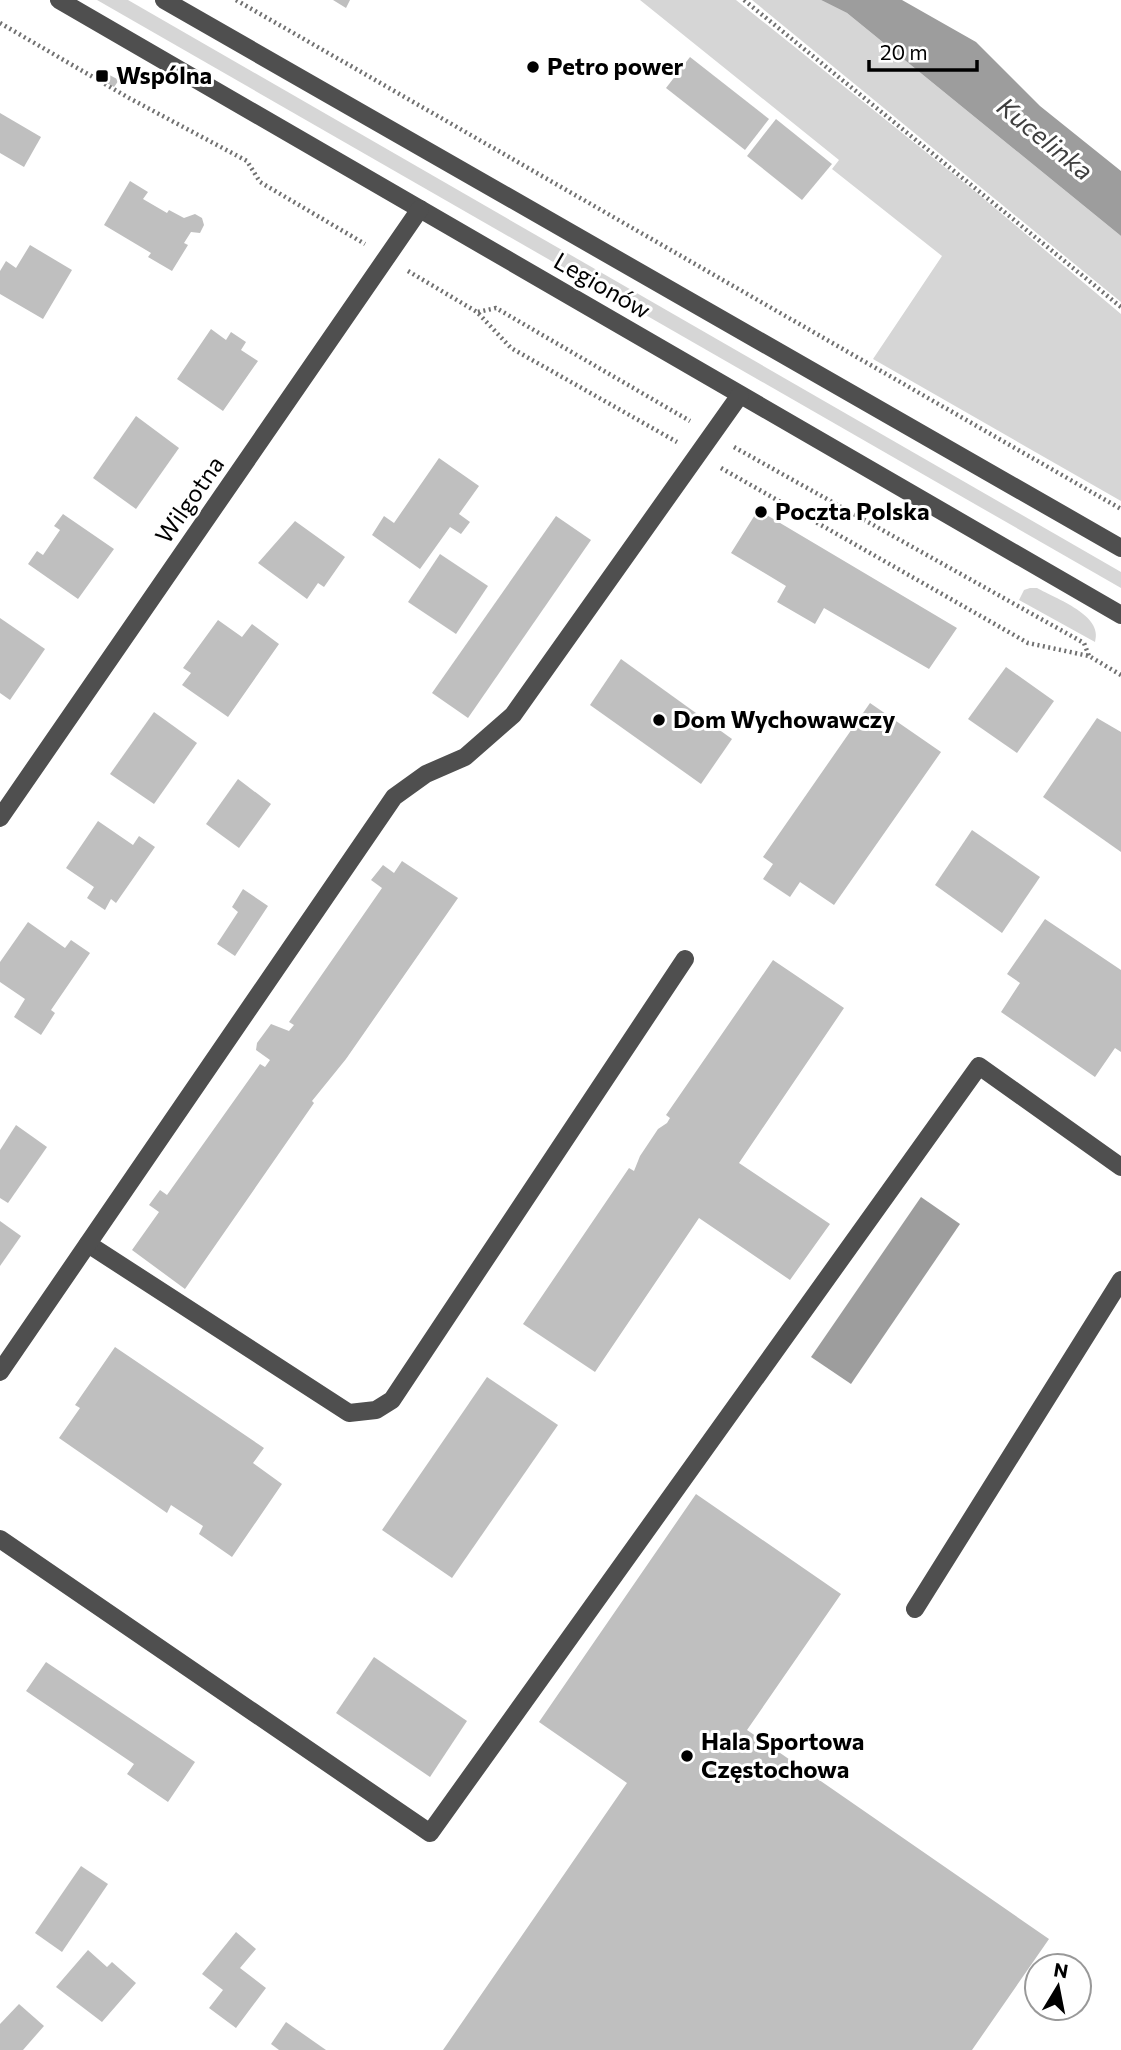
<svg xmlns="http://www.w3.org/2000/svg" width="1121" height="2050" viewBox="0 0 1121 2050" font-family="Commissioner,sans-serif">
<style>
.green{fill:#d6d6d6}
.water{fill:#9d9d9d}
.building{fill:#bfbfbf}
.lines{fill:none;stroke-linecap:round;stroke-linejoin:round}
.path{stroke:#717171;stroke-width:4.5;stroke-dasharray:2 3.5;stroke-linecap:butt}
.minor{stroke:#4f4f4f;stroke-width:18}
.poi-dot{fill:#000;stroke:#fff;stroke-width:2.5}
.labels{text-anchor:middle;stroke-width:6;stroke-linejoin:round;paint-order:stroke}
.poi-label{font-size:24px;font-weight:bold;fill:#000;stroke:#fff;text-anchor:start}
.street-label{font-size:24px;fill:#000;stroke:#fff}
.water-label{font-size:26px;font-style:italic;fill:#3e3e3e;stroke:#fff}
</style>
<rect width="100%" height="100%" fill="#fff"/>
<!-- green -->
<g class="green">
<polygon points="97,0 128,0 1121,572 1121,588"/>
<polygon points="640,0 736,0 977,193 1121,314 1121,501 873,359 942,256 832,169 839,160"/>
<polygon points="752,0 821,0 847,13 1121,236 1121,302"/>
<path d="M1030,588H1037C1056,599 1104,615 1095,642L1019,600L1024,590Z"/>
</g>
<!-- water -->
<g class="water">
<polygon points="821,0 902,0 976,42 1040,106 1121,171 1121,236 847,13"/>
<polygon points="921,1197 960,1224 851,1384 811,1357"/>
</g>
<!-- building -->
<g class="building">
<polygon points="333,0 350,0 346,8"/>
<polygon points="690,57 769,119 745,150 666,88"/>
<polygon points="98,69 119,80 114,87 94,76"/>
<polygon points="0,113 41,137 24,167 0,153"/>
<polygon points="776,119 832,164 802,200 747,156"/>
<polygon points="130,181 148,192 143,199 167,213 169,210 184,218 195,214 202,218 204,225 200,233 191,232 184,243 188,245 172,271 148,257 151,253 104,225"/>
<polygon points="30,245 72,270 43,319 0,294 0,271 6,261 16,268"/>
<polygon points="211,329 226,340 231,332 246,342 241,350 258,361 223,411 177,379"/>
<polygon points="136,416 179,448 136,509 93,478"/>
<polygon points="439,458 479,486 459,514 470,522 461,534 450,527 420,569 372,535 384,516 394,523"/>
<polygon points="758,510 957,628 929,669 824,608 815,624 777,602 786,586 731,553"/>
<polygon points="63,514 114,549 78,599 28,564 37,551 43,555 60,530 54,526"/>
<polygon points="556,516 591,540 468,718 432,693"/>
<polygon points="295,521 345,557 324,587 318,583 307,599 258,563"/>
<polygon points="440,554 488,586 456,634 408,602"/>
<polygon points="0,618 45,649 10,700 0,693"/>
<polygon points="218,620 242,637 252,624 279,644 228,717 182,685 191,673 183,668"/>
<polygon points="621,659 732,739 701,784 590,705"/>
<polygon points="1006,667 1054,701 1017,753 968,719"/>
<polygon points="870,703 941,752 834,905 800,882 790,897 763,879 773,864 763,857"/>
<polygon points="154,712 197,743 154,804 110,774"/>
<polygon points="1097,718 1121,732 1121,852 1043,797"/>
<polygon points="238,779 271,804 239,848 206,824"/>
<polygon points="98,821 133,845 139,836 155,847 116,903 111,899 105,910 87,898 94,887 66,868"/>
<polygon points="972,830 1040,877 1002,933 935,885"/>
<polygon points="402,861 458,898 346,1059 312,1101 314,1103 185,1289 132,1250 159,1212 149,1205 160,1190 167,1195 260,1064 265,1067 270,1060 256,1050 257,1043 271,1024 289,1031 294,1025 289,1022 382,888 371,880 383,865 394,873"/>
<polygon points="243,889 268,906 235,956 217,944 238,912 232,907"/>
<polygon points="1045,919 1121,970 1121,1052 1115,1048 1095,1077 1001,1012 1020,983 1007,974"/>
<polygon points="28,922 65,948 71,940 90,953 51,1010 55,1013 41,1035 14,1017 25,999 0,982 0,962"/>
<polygon points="773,960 844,1008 739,1163 830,1224 790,1280 699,1218 595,1372 523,1324 629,1168 634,1171 640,1156 658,1129 667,1123 670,1118 666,1115"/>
<polygon points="16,1125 47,1147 8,1203 0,1198 0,1150"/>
<polygon points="0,1221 21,1236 0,1266"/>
<polygon points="115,1347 264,1448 253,1463 282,1484 232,1557 199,1534 203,1526 171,1505 167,1513 59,1438 80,1408 75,1405"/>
<polygon points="487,1377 558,1425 452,1578 382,1530"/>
<polygon points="696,1494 841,1594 747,1730 1049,1939 972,2050 443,2050 627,1783 539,1722"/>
<polygon points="374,1657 467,1721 430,1777 336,1713"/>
<polygon points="46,1662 195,1762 168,1802 127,1774 134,1764 26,1691"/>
<polygon points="81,1866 108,1884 62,1952 35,1933"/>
<polygon points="236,1932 256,1949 240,1968 266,1988 236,2028 209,2008 223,1990 202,1974"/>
<polygon points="88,1950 107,1967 112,1962 136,1983 102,2022 56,1987"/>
<polygon points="19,2004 44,2026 23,2050 0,2050 0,2024"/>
<polygon points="286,2022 326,2050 279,2050 271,2044"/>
</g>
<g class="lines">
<!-- path -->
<g class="path">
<polyline points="236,0 1121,509"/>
<polyline points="744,0 1121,307"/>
<polyline points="0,23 129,98 247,161 260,182 365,244"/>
<polyline points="408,271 477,312 511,348 677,442"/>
<polyline points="478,312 496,308 690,421"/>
<polyline points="734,447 1084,643 1089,656"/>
<polyline points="721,468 1028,643 1089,656 1121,675"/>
</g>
<!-- minor -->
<g class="minor">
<polyline points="59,0 1121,615"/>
<polyline points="164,0 1121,548"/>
<polyline points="0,818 420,209"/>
<polyline points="88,1244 349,1413 376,1410 392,1400 685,959"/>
<polyline points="0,1372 394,797 426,774 465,757 513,715 740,395"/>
<polyline points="0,1539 430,1833 979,1066 1121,1167"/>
<polyline points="915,1609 1121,1280"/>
</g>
</g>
<!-- markers -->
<g class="poi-dot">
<circle cx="533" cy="67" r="7"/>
<rect x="95" y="69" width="14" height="14" rx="3.5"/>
<circle cx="761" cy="512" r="7"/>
<circle cx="659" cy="720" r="7"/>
<circle cx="687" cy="1756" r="7"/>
</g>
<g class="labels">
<!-- poi labels -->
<g class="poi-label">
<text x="547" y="75">Petro power</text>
<text x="116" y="84">Wspólna</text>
<text x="775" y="520">Poczta Polska</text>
<text x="673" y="728">Dom Wychowawczy</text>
<text x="701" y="1750">Hala Sportowa<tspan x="701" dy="28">Częstochowa</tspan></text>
</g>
<!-- street labels -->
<g class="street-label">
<text transform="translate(602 286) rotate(30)" y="8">Legionów</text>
<text transform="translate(190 500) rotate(-55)" y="8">Wilgotna</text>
</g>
<!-- water labels -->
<g class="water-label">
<text transform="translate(1045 139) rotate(39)" y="9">Kucelinka</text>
</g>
</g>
<!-- north arrow -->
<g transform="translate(1058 1987) rotate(10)"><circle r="33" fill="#ffffff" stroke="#999999" stroke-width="2"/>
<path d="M0-5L12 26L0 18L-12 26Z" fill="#000000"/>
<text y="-10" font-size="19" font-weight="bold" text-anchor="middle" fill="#000000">N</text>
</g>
<!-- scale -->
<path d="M869 60v10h108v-10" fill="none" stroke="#000000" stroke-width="3.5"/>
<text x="880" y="60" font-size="21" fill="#000000" stroke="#ffffff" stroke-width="5" paint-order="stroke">20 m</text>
</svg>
